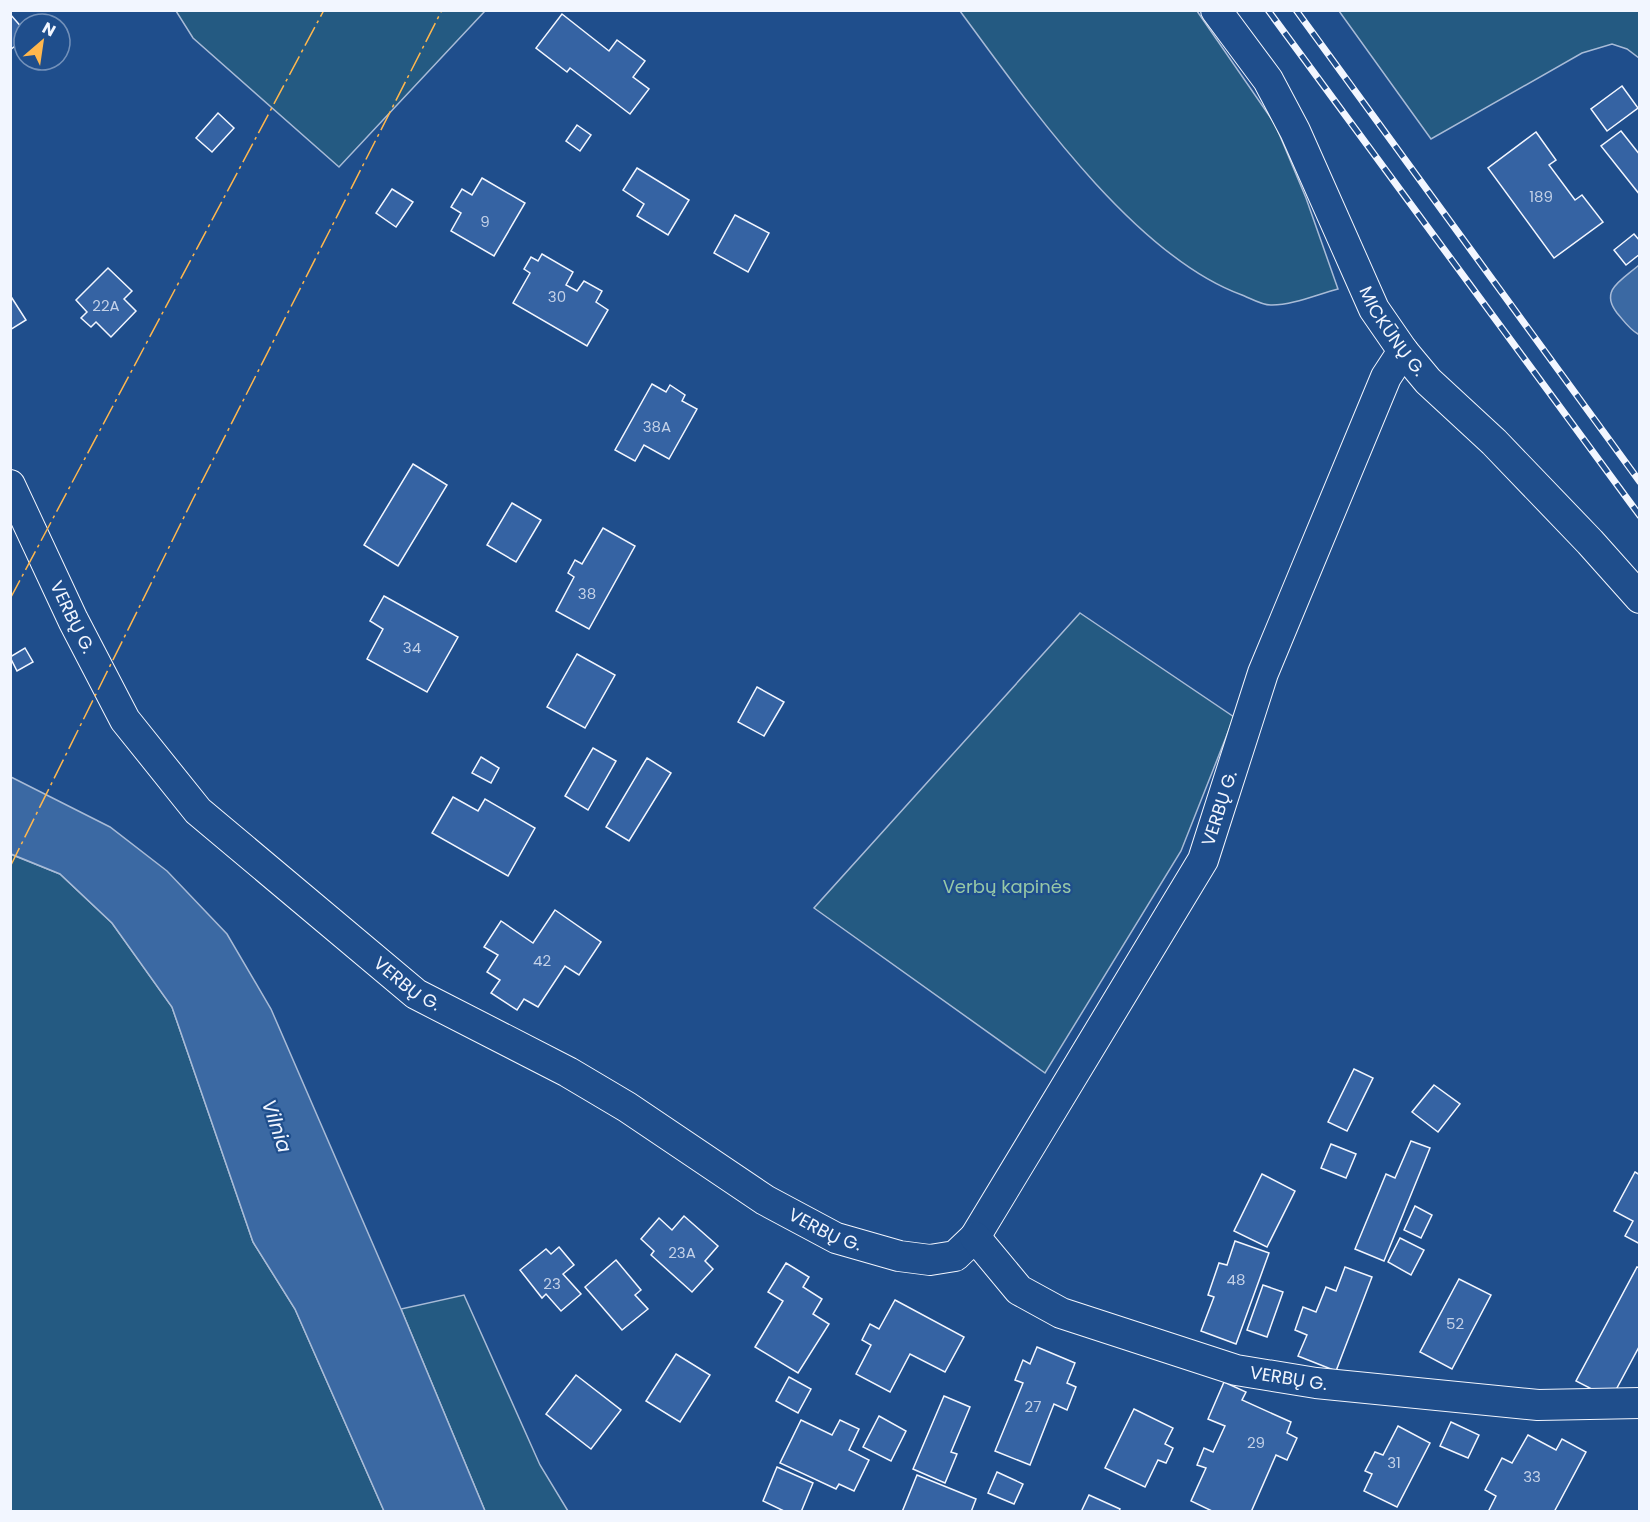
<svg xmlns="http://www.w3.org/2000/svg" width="1650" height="1522" viewBox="0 0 1650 1522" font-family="Poppins,sans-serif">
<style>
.green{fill:#245a82;stroke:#a8bbd7;stroke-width:1.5}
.water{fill:#3b69a3;stroke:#a8bbd7;stroke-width:1.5}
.building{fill:#3563a3;stroke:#f2f6ff;stroke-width:1.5}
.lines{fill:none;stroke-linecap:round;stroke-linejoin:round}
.minor-casing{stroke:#f2f6ff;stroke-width:32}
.minor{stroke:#1f4e8c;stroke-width:30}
.rail-casing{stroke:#f2f6ff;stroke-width:7}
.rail{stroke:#1f4e8c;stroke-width:4.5;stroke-dasharray:14;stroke-linecap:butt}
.power{stroke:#ffb74d;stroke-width:1.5;stroke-dasharray:21 4.5 3 4.5;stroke-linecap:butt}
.labels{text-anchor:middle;stroke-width:4.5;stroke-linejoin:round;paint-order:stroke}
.number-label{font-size:15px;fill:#c3d1e8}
.street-label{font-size:18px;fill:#f2f6ff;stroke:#1f4e8c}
.park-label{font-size:18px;fill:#97c8a6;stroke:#1f4e8c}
.water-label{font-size:20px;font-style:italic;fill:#f2f6ff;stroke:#1f4e8c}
</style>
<rect width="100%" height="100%" fill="#1f4e8c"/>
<!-- green -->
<g class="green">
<polygon points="176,11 485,11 339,167 193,38"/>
<path d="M960,11H1197L1275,124L1306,198L1338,289C1318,294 1293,305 1272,305C1263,306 1250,298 1242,295C1134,256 1027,102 960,11Z"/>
<polygon points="1339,11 1639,11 1639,58 1627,49 1612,44 1582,53 1431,139"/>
<polygon points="1080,613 1234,717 1181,851 1045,1073 814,908"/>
<polygon points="10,854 60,874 112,923 172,1007 253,1242 295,1309 384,1511 11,1511"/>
<polygon points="464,1295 540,1465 568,1511 485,1511 401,1309"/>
</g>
<!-- water -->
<g class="water">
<path d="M1639,265L1640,333L1638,334C1629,329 1624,321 1617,313C1599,290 1622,280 1639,265Z"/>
<polygon points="11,777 110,827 167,871 227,934 271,1009 401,1309 485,1511 384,1511 295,1309 253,1242 172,1007 112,923 60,874 11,854"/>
</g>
<!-- building -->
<g class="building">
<polygon points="10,14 24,30 24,39 10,50"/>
<polygon points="562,14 609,51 617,40 645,61 633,77 649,89 630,114 570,68 567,72 536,48"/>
<polygon points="1622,86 1638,108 1607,131 1591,109"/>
<polygon points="218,113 234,128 212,152 196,138"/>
<polygon points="577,125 591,135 580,151 566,141"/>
<polygon points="1621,131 1640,155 1640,195 1601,146"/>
<polygon points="1536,132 1556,160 1549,165 1575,200 1582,195 1603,222 1554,258 1488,168"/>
<polygon points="637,168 689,200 668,235 637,216 644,204 623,190"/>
<polygon points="482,178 525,203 494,256 451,231 461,213 451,207 462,189 472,195"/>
<polygon points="392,189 413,202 396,227 376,213"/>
<polygon points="735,215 769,233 748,272 714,253"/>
<polygon points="1634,234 1640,241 1640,254 1626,265 1614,250"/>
<polygon points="542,254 573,272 566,285 577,291 584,281 602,291 596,302 608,310 587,346 513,303 530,273 524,269 531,257 538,261"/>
<polygon points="108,268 132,291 124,299 136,311 111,337 96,322 91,327 81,318 87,312 76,300"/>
<polygon points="10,295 26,320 10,330"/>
<polygon points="652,384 666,392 670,385 685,395 682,401 697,409 669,459 644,445 635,461 615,450"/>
<polygon points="413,464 447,485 398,566 364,545"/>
<polygon points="512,503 541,520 516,562 487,545"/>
<polygon points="603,528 635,546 589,629 556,611 574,577 568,573 575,560 582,564"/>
<polygon points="384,596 458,637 427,692 367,659 383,629 370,621"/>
<polygon points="25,648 33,662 17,671 10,657"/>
<polygon points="577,654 615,675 585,728 547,707"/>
<polygon points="757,687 784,702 764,736 738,722"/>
<polygon points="593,748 616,761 588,810 565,796"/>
<polygon points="481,757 499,768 491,783 472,773"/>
<polygon points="647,758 671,773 629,841 606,827"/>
<polygon points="453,797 478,811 485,799 535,828 508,876 432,833"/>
<polygon points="555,910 601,942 579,975 565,966 538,1007 524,999 517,1010 491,993 500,980 487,972 498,955 484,947 501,921 533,943"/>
<polygon points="1354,1069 1373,1078 1347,1131 1328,1122"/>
<polygon points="1434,1085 1460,1104 1438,1132 1412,1112"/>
<polygon points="1411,1141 1430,1148 1384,1261 1355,1249 1386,1174 1395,1178"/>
<polygon points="1331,1144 1356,1154 1346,1178 1321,1168"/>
<polygon points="1635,1172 1640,1175 1640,1244 1625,1236 1633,1221 1614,1211"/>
<polygon points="1262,1174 1295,1191 1267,1247 1234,1231"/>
<polygon points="1415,1206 1432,1215 1421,1238 1404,1230"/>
<polygon points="684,1216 718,1246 705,1261 713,1269 692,1292 651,1255 654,1251 641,1239 659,1218 672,1230"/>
<polygon points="1400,1238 1424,1250 1411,1275 1388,1262"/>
<polygon points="1235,1241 1269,1253 1236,1344 1201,1331 1214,1297 1208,1295 1219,1263 1227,1265"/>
<polygon points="559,1247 574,1265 563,1274 581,1294 561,1311 546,1294 542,1298 520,1270 546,1249 551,1254"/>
<polygon points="616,1260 641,1290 635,1295 648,1309 622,1330 585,1287"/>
<polygon points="786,1263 809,1277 803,1287 822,1299 813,1314 829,1324 798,1373 755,1347 783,1301 768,1292"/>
<polygon points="1345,1267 1372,1277 1336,1371 1298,1356 1307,1335 1295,1330 1303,1307 1316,1312 1326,1287 1336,1291"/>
<polygon points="1637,1267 1640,1268 1640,1345 1611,1399 1576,1381"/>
<polygon points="1459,1279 1491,1295 1452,1369 1420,1352"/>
<polygon points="1263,1285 1283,1292 1267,1337 1247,1330"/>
<polygon points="895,1300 964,1337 945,1372 910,1354 890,1392 856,1374 871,1345 862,1340 870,1324 879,1329"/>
<polygon points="1037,1347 1075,1363 1067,1383 1076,1387 1067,1410 1054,1404 1030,1465 995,1451 1023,1383 1015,1380 1023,1360 1030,1364"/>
<polygon points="676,1354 710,1375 680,1422 646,1401"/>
<polygon points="576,1375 621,1410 591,1449 546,1414"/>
<polygon points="789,1377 811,1389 798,1413 776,1401"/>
<polygon points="1224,1382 1246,1392 1242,1400 1291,1422 1287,1433 1297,1438 1287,1460 1276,1455 1251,1512 1214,1512 1191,1501 1206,1468 1197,1465 1204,1448 1213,1452 1225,1426 1208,1419"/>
<polygon points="944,1396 970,1407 951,1452 957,1454 945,1483 913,1469"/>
<polygon points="1134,1409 1173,1428 1165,1444 1173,1448 1166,1463 1158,1460 1145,1487 1105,1468"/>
<polygon points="879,1416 906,1431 891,1461 863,1447"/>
<polygon points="801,1420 832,1435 840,1420 859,1429 849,1450 869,1460 854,1491 839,1484 836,1489 780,1463"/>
<polygon points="1451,1422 1479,1435 1468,1458 1440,1446"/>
<polygon points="1398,1426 1430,1443 1397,1507 1364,1491 1372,1474 1365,1471 1375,1452 1383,1455"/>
<polygon points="1528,1435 1556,1450 1562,1439 1586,1452 1554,1512 1488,1512 1496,1496 1485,1490 1502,1458 1512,1463"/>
<polygon points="777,1467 813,1483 801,1512 786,1512 763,1501"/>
<polygon points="997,1472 1023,1484 1014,1504 988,1493"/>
<polygon points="917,1475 976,1499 971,1512 902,1512"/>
<polygon points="1089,1495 1120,1509 1119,1512 1081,1512"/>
</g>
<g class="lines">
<!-- minor casing -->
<g class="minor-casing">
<g id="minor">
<path id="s1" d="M1216,10L1268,80L1295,131L1374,309L1403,351L1428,381L1494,442L1590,542L1640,598"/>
<path id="s2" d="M10,485L73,620L125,720L198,811L416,994L568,1072L627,1107L765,1200L836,1238L899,1256L930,1260L955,1256L975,1237L1203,860L1263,673L1386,377L1403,351"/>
<path id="s3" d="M975,1237L1019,1290L1061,1313L1236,1370L1316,1383L1538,1405L1640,1403"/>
</g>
</g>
<!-- minor -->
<use href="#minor" class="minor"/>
<!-- rail casing -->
<g class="rail-casing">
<g id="rail">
<polyline points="1268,10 1640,516"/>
<polyline points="1296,10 1640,482"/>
</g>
</g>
<!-- rail -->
<use href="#rail" class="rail"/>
<!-- power -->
<g class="power">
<polyline points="10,599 324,10"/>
<polyline points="10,867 192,501 442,10"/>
</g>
</g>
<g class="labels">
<!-- number labels -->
<g class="number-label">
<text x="1541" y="202">189</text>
<text x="485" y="227">9</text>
<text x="557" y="302">30</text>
<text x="106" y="311">22A</text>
<text x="657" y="432">38A</text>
<text x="587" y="599">38</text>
<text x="412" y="653">34</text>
<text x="542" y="966">42</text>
<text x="682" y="1258">23A</text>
<text x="1236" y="1285">48</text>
<text x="552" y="1289">23</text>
<text x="1455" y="1329">52</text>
<text x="1033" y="1412">27</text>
<text x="1256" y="1448">29</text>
<text x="1394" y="1468">31</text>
<text x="1532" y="1482">33</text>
</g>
<!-- street labels -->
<g class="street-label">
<text dy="6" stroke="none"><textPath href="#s1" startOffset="368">MICKŪNŲ G.</textPath></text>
<text dy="6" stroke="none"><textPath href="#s2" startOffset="146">VERBŲ G.</textPath></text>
<text dy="6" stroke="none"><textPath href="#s2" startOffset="1794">VERBŲ G.</textPath></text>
<text dy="6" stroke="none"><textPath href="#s2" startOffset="650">VERBŲ G.</textPath></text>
<text dy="6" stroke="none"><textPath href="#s2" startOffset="1136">VERBŲ G.</textPath></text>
<text dy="6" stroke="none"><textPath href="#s3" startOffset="354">VERBŲ G.</textPath></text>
</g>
<!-- park labels -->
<g class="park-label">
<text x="1007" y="893">Verbų kapinės</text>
</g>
<!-- water labels -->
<g class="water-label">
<text transform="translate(277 1126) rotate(71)" y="7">Vilnia</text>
</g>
</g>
<!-- border -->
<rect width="1650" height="1522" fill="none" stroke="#f2f6ff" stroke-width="24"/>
<!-- north arrow -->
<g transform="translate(42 42) rotate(29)"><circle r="28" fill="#1f4e8c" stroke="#7391ba" stroke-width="1.5"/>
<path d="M0-4.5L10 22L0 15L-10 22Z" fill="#ffb74d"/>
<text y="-9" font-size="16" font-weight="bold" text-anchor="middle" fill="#f2f6ff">N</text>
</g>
</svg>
